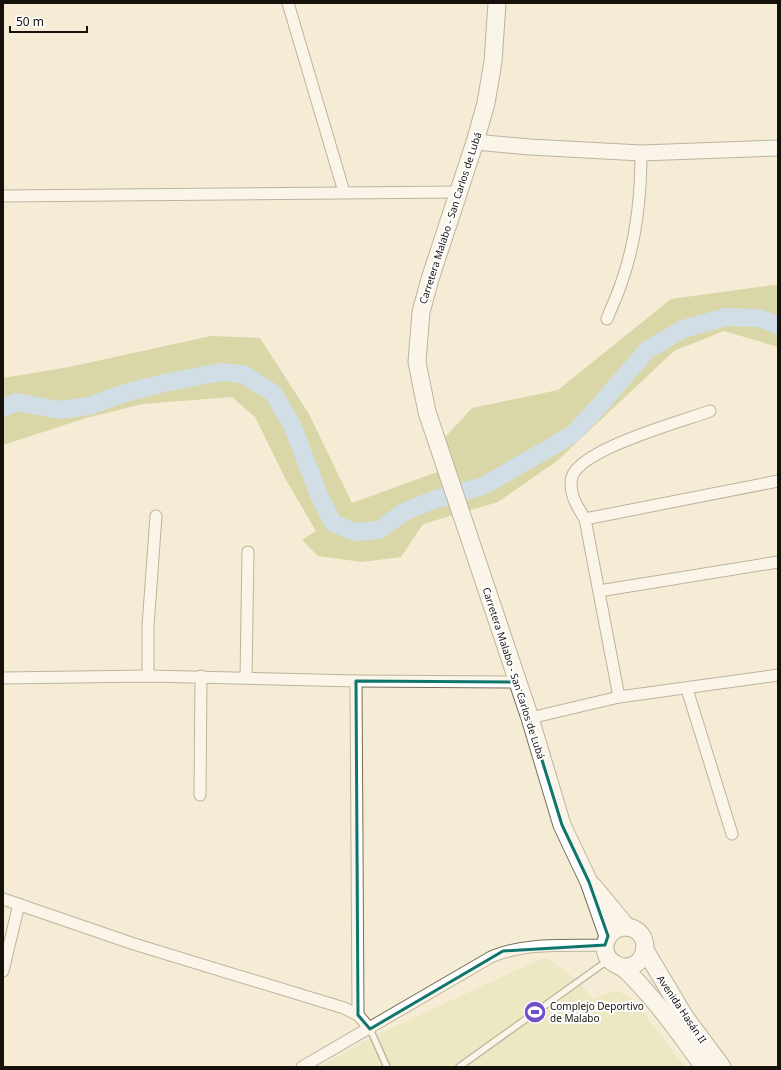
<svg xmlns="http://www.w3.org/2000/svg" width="781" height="1070" viewBox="0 0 781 1070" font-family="'Noto Sans',sans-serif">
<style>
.green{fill:#dfe3ad}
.forest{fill:#b5ba70}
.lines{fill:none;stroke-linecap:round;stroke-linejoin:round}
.river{stroke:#a6ccfa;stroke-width:18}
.lane-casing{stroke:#766e59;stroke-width:8}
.street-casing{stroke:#766e59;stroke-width:13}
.secondary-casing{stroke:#766e59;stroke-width:17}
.primary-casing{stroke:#766e59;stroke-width:19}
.lane{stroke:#fff;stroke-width:5.5}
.street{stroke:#fff;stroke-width:11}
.secondary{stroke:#fff;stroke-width:15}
.primary{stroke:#fff;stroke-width:17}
.marked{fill:none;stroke:#0f766e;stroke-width:3;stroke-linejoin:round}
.labels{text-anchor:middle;stroke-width:4;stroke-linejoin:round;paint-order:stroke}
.street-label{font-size:10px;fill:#16120b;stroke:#fff}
.poi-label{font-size:10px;fill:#16120b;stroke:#fff;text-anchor:start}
</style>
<rect width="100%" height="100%" fill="#f5ecd5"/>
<!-- green -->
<polygon class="green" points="545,957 579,981 592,999 616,990 634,1000 685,1067 319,1067 374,1036"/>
<!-- forest -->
<polygon class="forest" points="774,285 778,286 778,347 724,331 674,351 557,461 498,502 423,524 401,557 362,562 318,556 302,540 316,531 286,480 255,417 232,397 143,404 86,418 3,445 3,378 69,367 211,336 260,338 309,414 352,503 448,468 438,445 472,408 558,390 671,299"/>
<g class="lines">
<!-- river -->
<polyline class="river" points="3,408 16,402 59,410 89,406 125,393 164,383 220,372 243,374 273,393 292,425 319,495 333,523 355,532 379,530 404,512 433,500 483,486 546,450 573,434 599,406 647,350 683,329 726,317 759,318 778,325"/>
<!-- lane casing -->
<g class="lane-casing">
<g id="lane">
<polyline points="370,1029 387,1067"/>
<polyline points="459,1067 607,961"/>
</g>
</g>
<!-- street casing -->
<g class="street-casing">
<g id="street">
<polyline points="288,3 344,192"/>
<polyline points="3,196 457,192"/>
<path d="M607,319C612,306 618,294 622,281C636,241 641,195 641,153"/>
<polyline points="585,519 778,481"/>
<polyline points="599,591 778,562"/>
<polyline points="148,676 148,626 156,516"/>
<polyline points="246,677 248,552"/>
<polyline points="3,678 148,676 356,681 518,682"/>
<polyline points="356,681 358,1015"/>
<polyline points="687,689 732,834"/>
<path d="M619,697L585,519C577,506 568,493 572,477C580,449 683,421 710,411"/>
<polyline points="530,718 619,697 778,675"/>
<polyline points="200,795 201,676"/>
<polyline points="3,899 134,944 344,1008 358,1015 370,1029"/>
<polyline points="3,971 19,904"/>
<path d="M302,1067L491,957C525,942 568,946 605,945"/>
</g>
</g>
<!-- secondary casing -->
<g class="secondary-casing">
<polyline id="secondary" points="475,142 530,147 641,153 778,148"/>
</g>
<!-- primary casing -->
<g class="primary-casing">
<g id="primary">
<polyline points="497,3 493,62 486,103 475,142 430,279 421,312 417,362 427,412 530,718 562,825 589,882 608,936"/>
<polyline points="593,886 627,927"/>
<polyline points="645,950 685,1017 722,1067"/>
<path d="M622,967C650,969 653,930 627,927C612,926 600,942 607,956C611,964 617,964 623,968C632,975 641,986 648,994C669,1017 686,1043 704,1067"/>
</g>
</g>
<!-- lane -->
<use href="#lane" class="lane"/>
<!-- street -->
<use href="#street" class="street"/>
<!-- secondary -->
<use href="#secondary" class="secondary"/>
<!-- primary -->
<use href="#primary" class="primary"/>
</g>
<!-- marked area -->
<path d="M0 0H781V1070H0ZM356,681L518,682L562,825L589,882L608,936L605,945L503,951L370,1029L358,1015Z" fill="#f5ecd5" fill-opacity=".55" fill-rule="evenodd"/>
<path class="marked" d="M356,681L518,682L562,825L589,882L608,936L605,945L503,951L370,1029L358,1015Z"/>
<!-- icons -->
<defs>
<g id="stadium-disc" transform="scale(1.15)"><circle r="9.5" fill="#6f50ca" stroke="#fff"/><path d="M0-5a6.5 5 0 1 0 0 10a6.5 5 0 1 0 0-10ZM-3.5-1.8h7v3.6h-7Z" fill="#fff"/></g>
</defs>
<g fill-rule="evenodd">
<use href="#stadium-disc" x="535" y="1012"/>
</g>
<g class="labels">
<!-- street labels -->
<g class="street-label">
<text transform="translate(450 218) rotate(-72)" y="4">Carretera Malabo - San Carlos de Lubá</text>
<text transform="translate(514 673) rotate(72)" y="4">Carretera Malabo - San Carlos de Lubá</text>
<text transform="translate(682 1009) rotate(56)" y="4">Avenida Hasán II</text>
</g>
<!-- poi labels -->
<g class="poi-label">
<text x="550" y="1010">Complejo Deportivo<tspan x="550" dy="12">de Malabo</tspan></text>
</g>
</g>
<!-- border -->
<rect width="781" height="1070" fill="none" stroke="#16120b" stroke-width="8"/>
<!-- scale -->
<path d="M10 26v6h77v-6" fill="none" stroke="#16120b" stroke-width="2"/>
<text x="16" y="26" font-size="12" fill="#16120b" stroke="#ffffff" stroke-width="3" paint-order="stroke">50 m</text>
</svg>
